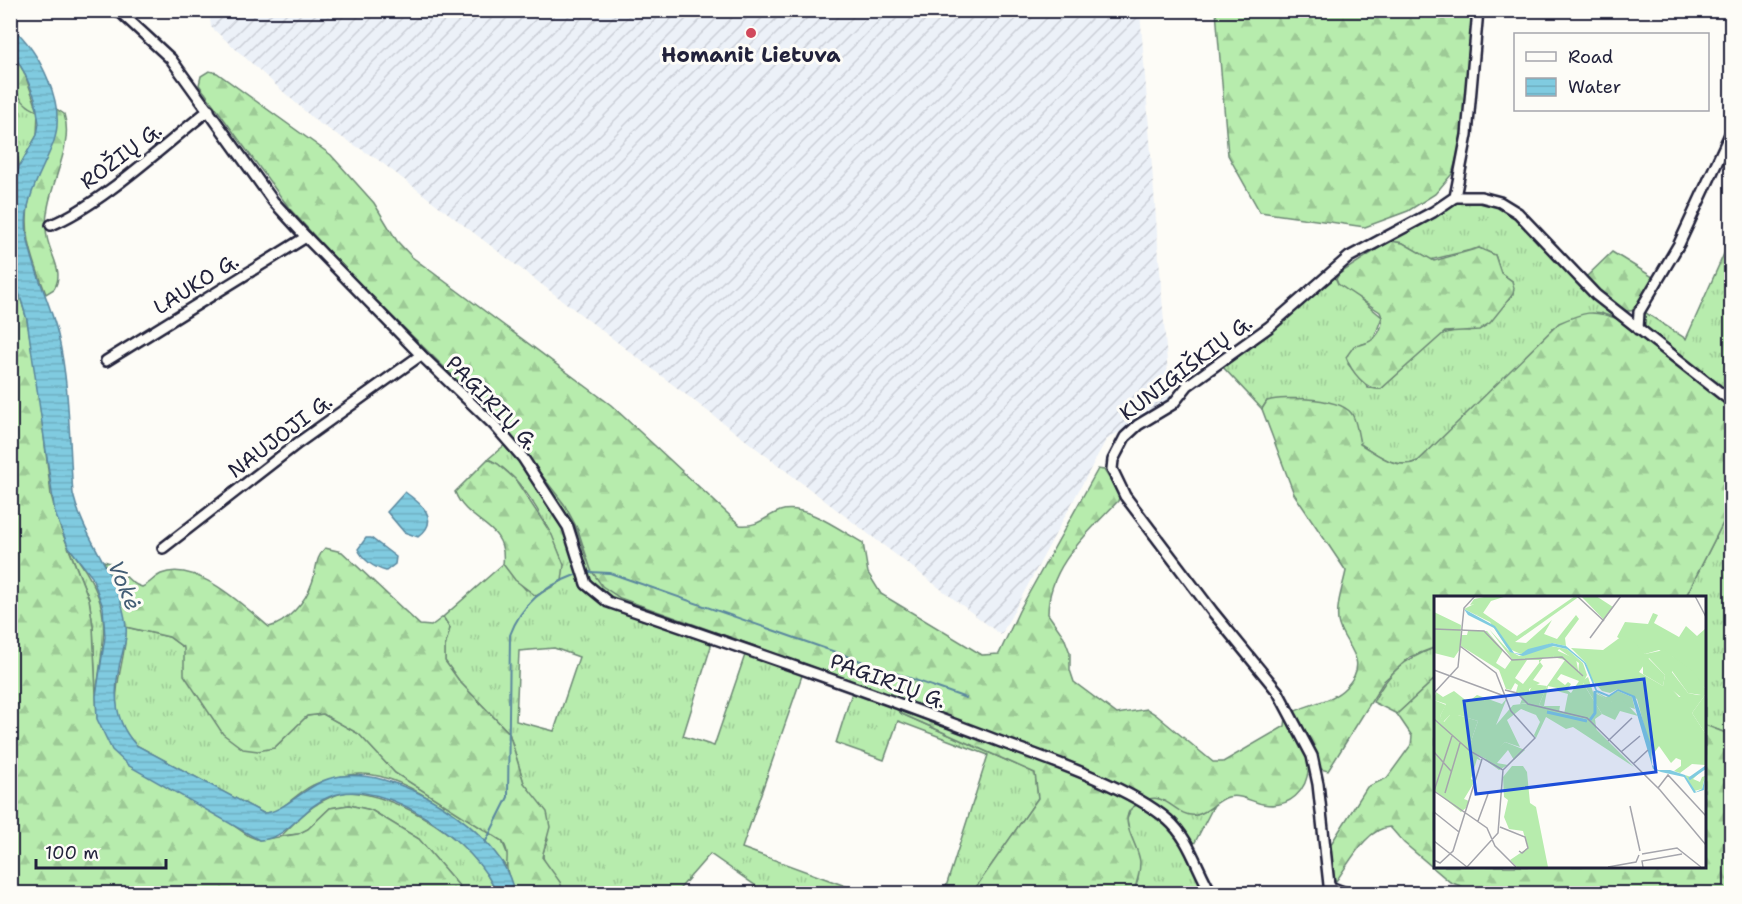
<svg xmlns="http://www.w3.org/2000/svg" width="1742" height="904" viewBox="0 0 1742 904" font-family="'Shantell Sans',sans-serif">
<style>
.industrial{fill:url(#industrial-furrows)}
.grass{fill:url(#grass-tufts);stroke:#6c8774;stroke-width:1.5;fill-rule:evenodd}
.forest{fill:url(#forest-firs);stroke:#6c8774;stroke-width:1.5}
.water{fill:url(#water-rules);stroke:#5a879e;stroke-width:1.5}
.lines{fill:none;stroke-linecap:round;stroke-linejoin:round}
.stream{stroke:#5a879e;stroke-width:2}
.minor-casing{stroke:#22223b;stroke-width:14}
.minor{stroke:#fdfcf7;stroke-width:9}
.poi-dot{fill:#d1495b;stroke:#fdfcf7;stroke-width:2}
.labels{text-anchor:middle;stroke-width:6;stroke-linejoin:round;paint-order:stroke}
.poi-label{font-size:21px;font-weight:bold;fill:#22223b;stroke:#fdfcf7}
.street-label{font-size:21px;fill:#22223b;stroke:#fdfcf7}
.water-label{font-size:22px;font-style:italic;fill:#435d75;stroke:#fdfcf7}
.inset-river{fill:none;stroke:#80cbe0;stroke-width:3}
.inset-road{fill:none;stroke:#a5a5ac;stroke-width:1.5}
.view{fill:#1d4ed8;fill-opacity:0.15;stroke:#1d4ed8;stroke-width:3}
.inset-edge{fill:none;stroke:#22223b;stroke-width:3}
</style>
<defs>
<pattern id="industrial-furrows" width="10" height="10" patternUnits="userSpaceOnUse" patternTransform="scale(1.5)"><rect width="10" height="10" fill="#ecf1f8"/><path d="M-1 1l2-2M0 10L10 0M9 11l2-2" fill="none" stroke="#caced6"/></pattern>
<pattern id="grass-tufts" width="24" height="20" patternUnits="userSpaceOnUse" patternTransform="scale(1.5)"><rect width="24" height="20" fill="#b7ecad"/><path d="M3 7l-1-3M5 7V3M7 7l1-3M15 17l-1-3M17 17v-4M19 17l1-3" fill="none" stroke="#9dca96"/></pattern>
<pattern id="forest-firs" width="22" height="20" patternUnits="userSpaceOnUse" patternTransform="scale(1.5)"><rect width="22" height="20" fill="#b7ecad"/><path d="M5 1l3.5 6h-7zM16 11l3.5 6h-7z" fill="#9dca96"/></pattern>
<pattern id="water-rules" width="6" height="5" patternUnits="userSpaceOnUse" patternTransform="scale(1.5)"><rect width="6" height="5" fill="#80cbe0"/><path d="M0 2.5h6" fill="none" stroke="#6eaec1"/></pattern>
</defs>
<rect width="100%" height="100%" fill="#fdfcf7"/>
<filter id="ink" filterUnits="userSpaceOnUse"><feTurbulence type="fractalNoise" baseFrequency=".0167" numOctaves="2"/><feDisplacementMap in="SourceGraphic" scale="12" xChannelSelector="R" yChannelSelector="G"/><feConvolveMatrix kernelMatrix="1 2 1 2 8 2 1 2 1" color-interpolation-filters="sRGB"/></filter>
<g filter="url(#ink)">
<!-- industrial -->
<polygon class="industrial" points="209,11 1140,11 1170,401 1106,440 1001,635 377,159 317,122 211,27"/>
<!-- grass -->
<g class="grass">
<polygon points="10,82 28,106 38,111 37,135 19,167 18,158 11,152"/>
<path d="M1462,200L1496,205L1519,219L1618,319L1601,313L1418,461C1396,471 1379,455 1360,444L1352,415L1267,401L1262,409L1222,366L1278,325L1339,274L1336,279L1382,317L1373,341L1360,345L1348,364L1368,388L1381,389L1439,335L1458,330L1469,331L1512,281L1501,273L1495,255L1479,248L1430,260L1403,243L1391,241Z"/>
<polygon points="1731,238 1731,399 1644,329 1641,323 1643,311 1686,339"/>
<path d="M513,438C530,460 549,481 564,504C589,543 577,569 620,598L806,664L742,848L848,887L845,893H750L756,886L710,854L676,893H564C556,871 533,865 548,840L534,797L524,783L509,733L460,682L445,661V647L450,628L443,617L503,564L526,590L564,565C550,530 524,475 488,459ZM712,643L745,655L714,746L683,736ZM554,648L579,657L554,731L516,721L519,651Z"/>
<polygon points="1731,507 1731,735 1705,725 1704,598 1685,598"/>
<path d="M68,546C115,605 105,627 96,696L93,626L89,599Z"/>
<path d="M126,627L169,637L184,648L274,748L307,716L323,714L359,734L395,773L502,841L509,858L506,867C480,830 411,776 363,774C350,773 330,779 318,783C298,789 284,814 263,813L136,745C98,705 127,671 126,627Z"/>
<path d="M1436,647V678L1397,714L1373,702C1390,670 1403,660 1436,647Z"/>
<polygon points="855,683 876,689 902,714 1035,773 1038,798 972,893 944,893 988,755 898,721 884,760 836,743"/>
<path d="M347,792C400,794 478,842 496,893H465L419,839L371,810L349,805L330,808L308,829L298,834L281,836C301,816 317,798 347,792Z"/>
<polygon points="1150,797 1161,799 1197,815 1213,807 1187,858 1205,893 1133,893 1138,880 1127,819 1131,808"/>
</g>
<!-- forest -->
<g class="forest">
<polygon points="1216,11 1473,11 1463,136 1452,174 1435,194 1408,211 1365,227 1260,212 1228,155"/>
<path d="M10,49L24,72L38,111C11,101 11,74 10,49Z"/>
<path d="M209,71L217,73L331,155L374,203L397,241L412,257L611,405L740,525C759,527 764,517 780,511C806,503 841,531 863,543L868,573L881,594L982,655L999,654L1019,611L1098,469L1104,470L1120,495L1118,501C1088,533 1048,566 1048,614L1064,637L1070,653V670L1074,682L1117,714L1147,709L1155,714L1213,762H1223L1285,726L1286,717C1302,703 1329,705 1346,687C1373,659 1341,644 1338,621C1336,604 1343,586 1346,571L1294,494L1262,409L1267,401C1285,396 1344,397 1353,416C1357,424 1358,435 1360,444C1379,455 1396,471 1418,461L1559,323C1584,312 1592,309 1618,319L1731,407V507L1685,598H1436V647L1410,657L1384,681L1328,771L1309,766C1307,791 1290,809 1263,804C1251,802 1242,794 1228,797C1217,800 1208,813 1196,815C1175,818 1166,788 1142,802C1138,804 1133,806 1130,810C1120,824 1139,846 1140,862C1140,873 1137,883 1133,893H972L1038,798L1035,773L902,714L875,689L620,598L602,586L591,570L578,530L564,504L502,424L351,276L289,208L199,85L201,76Z"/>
<path d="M55,108L64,114C76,151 40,195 47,237C50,255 65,272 54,289L46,294C32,258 19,225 33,187C44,157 60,142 55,108Z"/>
<path d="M1390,241L1403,243L1434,261L1479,248L1495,255L1501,273L1512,281L1514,288L1513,294L1490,323L1479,330L1445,332L1381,389C1366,391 1351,371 1346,357L1354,346C1370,344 1383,336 1382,317L1380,312L1338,284L1336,279L1339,274Z"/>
<polygon points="10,251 12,269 27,320 39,395 51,495 60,527 89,599 93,626 97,718 214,812 249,836 259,840 298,834 308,829 330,808 349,805 371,810 419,839 465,893 11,893"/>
<path d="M1612,252L1656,279L1635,310C1614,316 1599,291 1586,277Z"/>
<path d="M488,459L498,464L515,479L552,535L564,565L562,581L536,596L515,580L503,564C508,522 467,525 455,492Z"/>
<path d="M325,548L342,552L420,625L431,626L443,617L450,628L445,647V661L460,682L509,733L524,783L547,812L550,827L542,857L560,882L564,893H514C513,885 508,877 507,869C506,857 510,852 502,841L395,773L359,734L323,714L307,716L274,748L258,751L243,749L223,734L184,675V648L169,637L126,627L104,561C120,564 126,583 142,587C150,584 154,577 161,574C196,559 245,607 269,627C287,623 306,601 312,583C317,570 315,558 325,548Z"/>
<path d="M1436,678V866H1704L1705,725L1731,735V893L1704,891L1698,894L1479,893L1450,882L1404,843L1390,827C1366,828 1349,864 1336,881L1333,877L1329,847L1367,787L1387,778L1411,745L1412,736L1397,714Z"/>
</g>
<!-- water -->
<g class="water">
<path d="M11,26C39,51 68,105 53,144C41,174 22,201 27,235C32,269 50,301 58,335C70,386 69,442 73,494C84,541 122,578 126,627C128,641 121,654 119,668C113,696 116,724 136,745L263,813C282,814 307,784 331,778C392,761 504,830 514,893H496C480,845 384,775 331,796C302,806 290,839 259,840L129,766L112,750L97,719L96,696L105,637L103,607L92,577L68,546L55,513L27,320L12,269L11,197L19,167L37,135L39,123L35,98L24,72L11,49Z"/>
<path d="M405,492C422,504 441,520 418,537L404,532L387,512Z"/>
<path d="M366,538H371L396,557L395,564L386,571C374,568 363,560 358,549Z"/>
</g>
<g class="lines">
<!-- stream -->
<g class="stream">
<polyline points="589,572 610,573 966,698"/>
<path d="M485,843L508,797L510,635C522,603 544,587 575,575"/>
</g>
<!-- minor casing -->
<g class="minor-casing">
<g id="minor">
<path d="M118,10L171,59L273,201L306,237L421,355L494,425L523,458L568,527L586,584L608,602C739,647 871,692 1001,742C1048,759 1132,788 1168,820C1190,839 1197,870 1212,894"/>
<polyline points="1455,197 1481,197 1500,202 1518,213 1596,295 1732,402"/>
<path d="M51,225C101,205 165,144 209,110"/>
<polyline points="1638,329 1639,312 1679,244 1732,130"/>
<polyline points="106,361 306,237"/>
<polyline points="163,548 298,443 421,355"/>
<polyline points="1330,887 1349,894"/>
<polyline points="1330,894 1318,784 1312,756 1278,692 1212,611 1125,496 1112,469 1113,460 1125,437 1138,425 1173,404 1188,385 1269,327 1349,257 1433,212 1455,197 1467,135 1478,10"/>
</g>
</g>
<!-- minor -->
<use href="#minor" class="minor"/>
</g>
</g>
<!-- markers -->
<circle class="poi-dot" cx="751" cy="33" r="6"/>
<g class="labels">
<!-- poi labels -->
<g class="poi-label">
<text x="751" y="62">Homanit Lietuva</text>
</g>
<!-- street labels -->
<g class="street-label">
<text transform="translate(121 156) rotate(-37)" y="7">ROŽIŲ G.</text>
<text transform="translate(196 284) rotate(-32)" y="7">LAUKO G.</text>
<text transform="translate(1186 368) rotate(-37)" y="7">KUNIGIŠKIŲ G.</text>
<text transform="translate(492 403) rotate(46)" y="7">PAGIRIŲ G.</text>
<text transform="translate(280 436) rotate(-37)" y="7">NAUJOJI G.</text>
<text transform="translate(888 681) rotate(20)" y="7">PAGIRIŲ G.</text>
</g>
<!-- water labels -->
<g class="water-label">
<text transform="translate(125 585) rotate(67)" y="8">Vokė</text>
</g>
</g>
<!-- overview -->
<g transform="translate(1434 596)">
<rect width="272" height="272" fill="#fdfcf7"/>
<path d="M55,0H73L57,5L49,17L42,19V8L36,9L40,3ZM0,16L27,29L26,53L20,62L0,57ZM219,17L224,19L220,27L245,41L252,30L263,40L271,33V92L239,61L225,54L211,58L183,41L191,26L214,28ZM34,35H53L69,54L62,67L71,73L78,63L93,64L81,82L89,88L106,66L109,70L99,84L106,87L95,93V107L86,108L88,103L82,96L84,89L81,87L77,94L72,93L65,74L27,50V39H33ZM122,54L142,63L145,79H153L149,87L168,118L161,123L163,138L152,123L130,118L134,98L123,95V92L114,90L110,110H126L125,116L105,109L113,90L131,64L119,61ZM127,78L145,85L137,97L133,94L137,88L134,86L131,89L123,83ZM214,62L231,79L229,90L209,78V69ZM158,94L172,101L184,95L198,101L201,113L175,105ZM0,104L12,109L6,120L10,126L16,119H24L44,125L35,151L48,165L43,163L37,183L41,185L30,203L35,205L32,212L27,216L0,194ZM71,146L91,154L80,164L74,154L63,167L74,169L65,174L51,164Z" fill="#b7ecad" fill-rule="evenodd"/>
<path d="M141,0H146L81,46L92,47L118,24L110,38L123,43L142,19L145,23L131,42L132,50L118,47L87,58L73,52L56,26L30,13L42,7V19L48,16L83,40ZM147,0H162L179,11L170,24ZM55,33L74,54L85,60L117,50L133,53L149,67L153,79H144L145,67L125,53L119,61L109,62L105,67V64L78,63ZM188,40L197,43L211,58L230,54L259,75L271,92V99L258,117L271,137V169L258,168L246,177L240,175L247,170V164L242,162L237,167L225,150L218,160L203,103L184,93L176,97L168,95L157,83L152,67L137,52L169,54ZM215,62L231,79L229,90L205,76ZM238,75L254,97L267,99L245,101L236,91ZM154,81L159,96L179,106L187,102L204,120L186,115L181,124L168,118L148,85ZM99,88L113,90L105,109L152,123L200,171L139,131L132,133L112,121L102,142L100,139L106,126L102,119L87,113L73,124L86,151L71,146L54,164L34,154L44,125L24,119H16L9,126L6,120L12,108L0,104L2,96L9,101L20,95L34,106L43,99L68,108L73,102L62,129L79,109L95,107L93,100ZM78,170H89L93,176L96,207L102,211L114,271H83L76,264L94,252L89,235L75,233L70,221L74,204L70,201L69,181ZM271,171L259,183L266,186L268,181L271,180L268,193L260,195L251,179L257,181Z" fill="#b7ecad" fill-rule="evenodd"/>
<path d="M237,75L254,97L268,100L259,111L232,89ZM271,99V137L258,117Z" fill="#b7ecad"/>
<path d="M30,13L61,30L80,57L87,58L94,53L118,47L132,50L152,67L163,94L175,99L184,93L201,100L217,149L218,169L224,174H236L251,179L262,196L268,193L271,182L270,194L260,197L250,181L227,176L219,173L198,101L184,95L175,101L162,96L150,67L133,53L119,50L89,60L76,56L60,32L34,19Z" fill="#80cbe0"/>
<path class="inset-river" d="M113,116L153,125M156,124L161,117V95M255,183L272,171"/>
<path class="inset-road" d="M143,0L170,25M261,0L272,21M0,33L50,35L78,64L128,61L149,80M156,42L187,0M26,50L62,77L77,115L101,142L69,174M0,74L73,101M71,94L83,97L94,108L153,122L226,194L272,249M0,97L24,71L30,12L41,0M0,123L36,155L69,174M174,145L198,122M0,156L17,175M187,156L206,140M199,168L214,154M224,192L234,179L272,220M0,195L18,140M0,195L53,232L61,250L82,271M11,197L26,147M196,210L206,255M0,216L25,236M44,225L54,198M66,231L91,241L94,252L88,257L85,255M0,245L33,271M208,258L243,252L267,271M0,264L6,267L19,255L48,163M33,271L64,237L69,174M174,271L202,266L205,259M209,271L208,265L248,258"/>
<path class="view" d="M210,83L222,176L42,198L30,105Z"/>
<rect width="272" height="272" class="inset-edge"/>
</g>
<!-- margin -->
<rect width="1742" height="904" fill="none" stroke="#fdfcf7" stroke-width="36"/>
<rect x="18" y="18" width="1706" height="868" fill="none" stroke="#22223b" stroke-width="2" filter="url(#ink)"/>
<!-- legend -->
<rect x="1514" y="33" width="195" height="78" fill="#fdfcf7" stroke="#a5a5ac" stroke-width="1.5"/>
<rect x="1526" y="52" width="30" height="9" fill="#fdfcf7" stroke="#a5a5ac" stroke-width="1.5"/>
<text x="1568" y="63" font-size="18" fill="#22223b">Road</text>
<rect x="1526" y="78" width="30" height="18" fill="url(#water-rules)" stroke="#a5a5ac" stroke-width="1.5"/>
<text x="1568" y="93" font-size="18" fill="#22223b">Water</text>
<!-- scale -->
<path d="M36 859v9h130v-9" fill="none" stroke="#22223b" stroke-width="3"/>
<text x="45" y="859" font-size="18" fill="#22223b" stroke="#fdfcf7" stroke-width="4.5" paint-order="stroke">100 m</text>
</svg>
